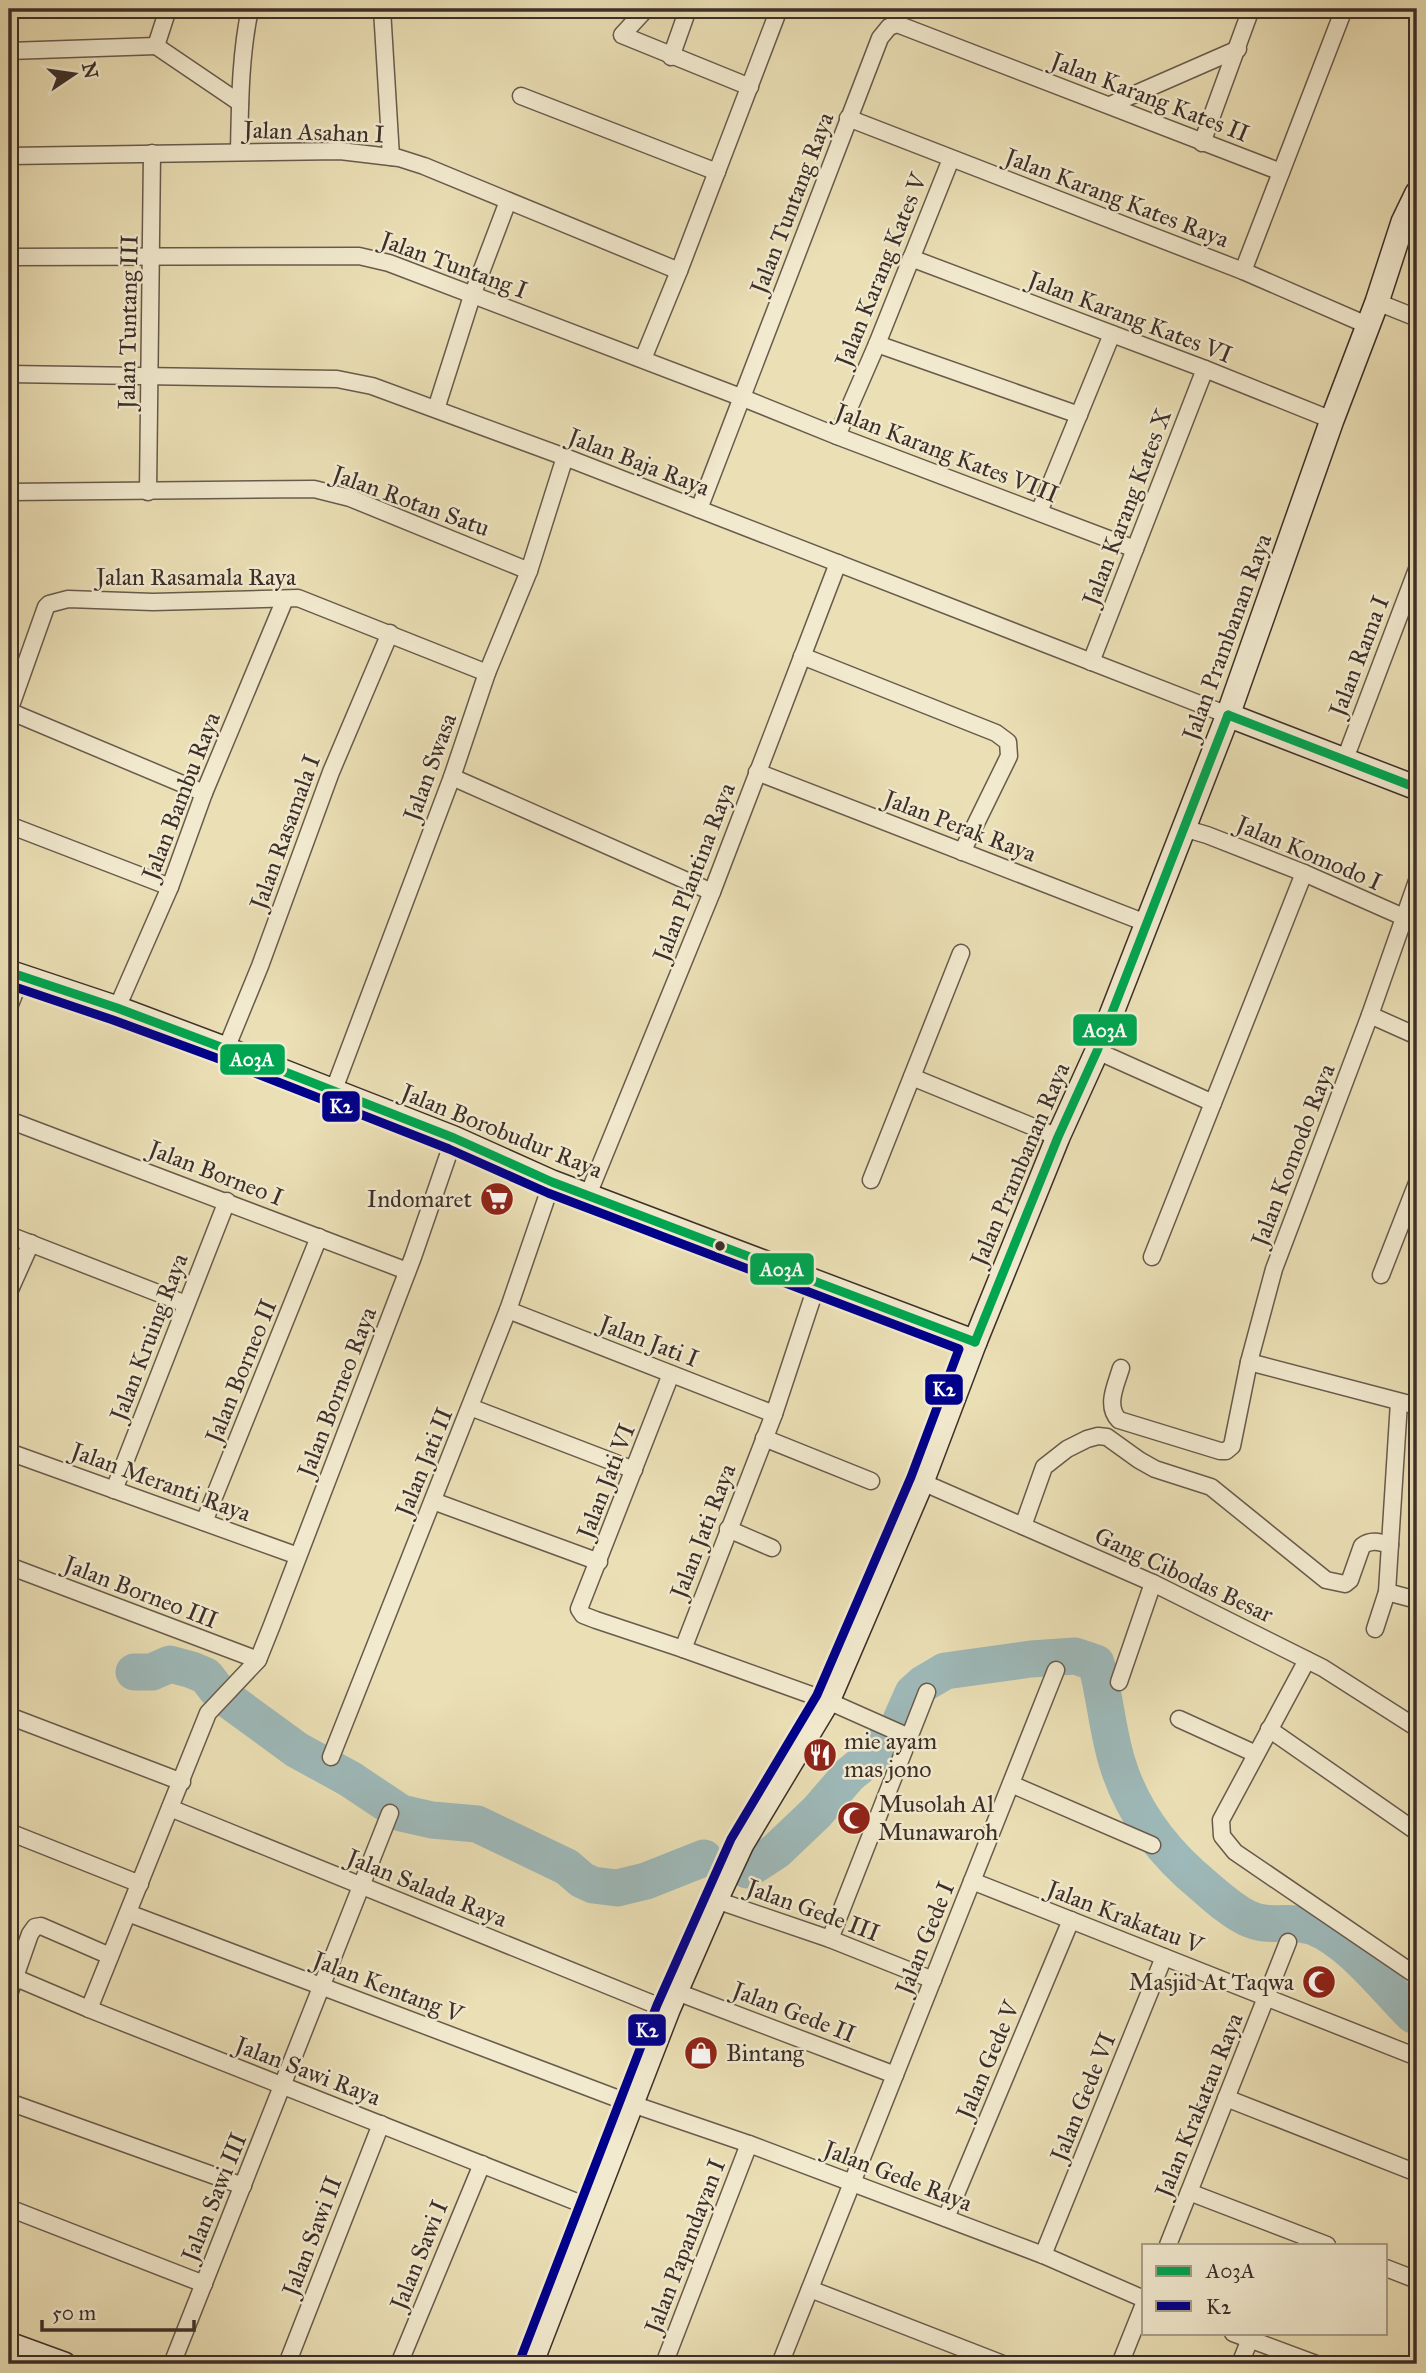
<svg xmlns="http://www.w3.org/2000/svg" width="1426" height="2373" viewBox="0 0 1426 2373" font-family="'IM FELL Great Primer',serif">
<style>
.lines{fill:none;stroke-linecap:round;stroke-linejoin:round}
.river{stroke:#9eb9b9;stroke-width:37}
.street-casing{stroke:#685b4d;stroke-width:19}
.secondary-casing{stroke:#3c2f2a;stroke-width:26}
.street{stroke:#f2eacf;stroke-width:16}
.secondary{stroke:#f2eacf;stroke-width:23}
.bus-1-casing{stroke:#f2eacf;stroke-width:14}
.bus-2-casing{stroke:#f2eacf;stroke-width:14}
.bus-1{stroke:#00a651;stroke-width:9}
.bus-2{stroke:#00008b;stroke-width:9}
.bus-dot{fill:#3c2f2a;stroke:#f2eacf;stroke-width:2.5}
.labels{text-anchor:middle;stroke-width:5;stroke-linejoin:round;paint-order:stroke}
.street-label{font-size:24px;fill:#3c2f2a;stroke:#f2eacf}
.poi-label{font-size:24px;fill:#3c2f2a;stroke:#f2eacf;text-anchor:start}
.line-badge{stroke:#f2eacf;stroke-width:2.5}
.badge-label{font-size:19px;text-anchor:middle;font-weight:bold;fill:#fff}
</style>
<rect width="100%" height="100%" fill="#ebdfb5"/>
<filter id="stains"><feTurbulence type="fractalNoise" baseFrequency=".00286" numOctaves="4"/><feColorMatrix values="0 0 0 0 .2 0 0 0 0 .09 0 0 0 0 .02 0 0 0 .5 -.17"/></filter>
<radialGradient id="worn" r=".72"><stop offset=".6" stop-color="#630" stop-opacity="0"/><stop offset="1" stop-color="#630" stop-opacity=".3"/></radialGradient>
<g class="lines">
<!-- river -->
<g class="river">
<polyline points="134,1672 152,1672 170,1664 192,1670 206,1676 216,1689 230,1701 297,1750 350,1779 401,1813 432,1820 477,1824 567,1867 582,1880 593,1885 617,1888 646,1881 704,1858"/>
<path d="M901,1720L913,1693L923,1684L945,1671L1031,1659L1075,1656L1096,1663C1105,1696 1107,1729 1117,1762C1132,1812 1165,1854 1204,1886C1218,1898 1231,1910 1247,1918C1270,1929 1290,1919 1314,1927C1350,1941 1386,1988 1413,2015L1417,2016"/>
<polyline points="747,1870 776,1851 817,1812 849,1775 872,1756 892,1733"/>
</g>
<!-- street casing -->
<g class="street-casing">
<g id="street">
<polyline points="382,9 391,157"/>
<polyline points="646,9 622,35 750,87"/>
<polyline points="156,46 240,103"/>
<polyline points="156,46 168,9"/>
<polyline points="9,51 156,46"/>
<polyline points="671,57 688,9"/>
<polyline points="521,96 717,172"/>
<polyline points="1110,105 1238,49"/>
<polyline points="848,118 1243,271 1367,325"/>
<polyline points="1202,143 1251,9"/>
<path d="M239,152C240,105 240,56 250,9"/>
<polyline points="9,156 340,151 399,158 424,166 679,271"/>
<polyline points="9,257 359,256 389,263 743,398 837,436 1135,549"/>
<polyline points="911,258 1205,369 1332,420"/>
<polyline points="1243,271 1344,9"/>
<polyline points="1377,302 1417,318"/>
<polyline points="877,344 1079,415"/>
<polyline points="643,359 679,271 779,9"/>
<polyline points="9,374 337,379 372,386 565,457 1228,715"/>
<polyline points="436,409 472,296 508,201"/>
<polyline points="837,436 877,344 951,159"/>
<polyline points="9,492 314,489 350,498 529,571"/>
<polyline points="148,492 152,153"/>
<polyline points="699,509 880,38 889,27 897,24 1281,172"/>
<polyline points="1039,512 1112,334"/>
<polyline points="802,656 996,733 1008,742 1009,756 962,852"/>
<polyline points="1091,662 1205,369"/>
<polyline points="9,711 46,607 49,604 68,599 153,602 298,598 487,673"/>
<polyline points="9,711 204,793"/>
<polyline points="1345,759 1417,569"/>
<polyline points="757,772 1146,923"/>
<polyline points="452,777 712,892"/>
<polyline points="9,825 170,887"/>
<polyline points="1183,828 1207,835 1304,873 1417,923"/>
<polyline points="9,1007 21,977"/>
<polyline points="117,1008 170,887 204,793 285,599"/>
<polyline points="1370,1015 1417,1036"/>
<polyline points="226,1049 260,966 331,772 390,633"/>
<polyline points="1097,1051 1213,1103"/>
<polyline points="912,1077 1058,1137"/>
<polyline points="333,1092 452,777 487,673 529,571 565,457"/>
<polyline points="9,1120 407,1271"/>
<polyline points="871,1180 961,953"/>
<polyline points="588,1195 712,892 838,563"/>
<polyline points="9,1235 186,1304"/>
<polyline points="1152,1257 1304,873"/>
<polyline points="1381,1275 1417,1183"/>
<polyline points="817,1284 774,1414 683,1649 828,1701 909,1737"/>
<polyline points="9,1292 31,1243"/>
<polyline points="508,1310 774,1414"/>
<polyline points="1249,1362 1417,1406"/>
<path d="M1121,1368C1116,1385 1105,1406 1119,1420L1220,1451H1226L1232,1446L1249,1362L1274,1269L1370,1015L1417,881"/>
<polyline points="671,1374 579,1609 583,1615 596,1620 683,1649"/>
<polyline points="470,1407 634,1470"/>
<polyline points="764,1438 871,1481"/>
<polyline points="9,1452 298,1556"/>
<polyline points="922,1482 1153,1583 1323,1668 1417,1728"/>
<polyline points="114,1490 227,1201"/>
<polyline points="433,1501 599,1562"/>
<polyline points="204,1522 319,1237"/>
<path d="M1023,1526L1044,1467L1067,1449L1087,1439L1098,1436L1107,1437L1139,1460L1155,1469L1211,1487L1326,1580L1345,1584L1350,1580L1362,1546C1371,1539 1380,1542 1390,1545"/>
<polyline points="728,1529 772,1548"/>
<polyline points="9,1566 258,1660"/>
<polyline points="1387,1592 1417,1600"/>
<polyline points="1375,1629 1387,1592 1399,1402"/>
<polyline points="1307,1660 1221,1820 1222,1836 1235,1852 1417,1976"/>
<polyline points="1119,1682 1153,1583"/>
<polyline points="9,1716 182,1782"/>
<polyline points="1179,1719 1256,1754"/>
<polyline points="1269,1729 1417,1832"/>
<polyline points="331,1757 508,1310 552,1182"/>
<polyline points="1011,1784 1152,1845"/>
<polyline points="170,1808 668,2010"/>
<polyline points="9,1832 140,1884"/>
<polyline points="972,1881 1417,2057"/>
<polyline points="716,1900 830,1939 933,1980"/>
<polyline points="128,1913 632,2104 749,2144 1043,2255 1144,2299"/>
<polyline points="830,1939 927,1692"/>
<polyline points="9,1975 89,2009 592,2208"/>
<polyline points="677,1992 895,2075"/>
<polyline points="9,1994 30,1934 35,1927 41,1926 110,1956"/>
<polyline points="89,2009 208,1713 258,1660 272,1625 413,1257 454,1138"/>
<polyline points="1226,2098 1417,2173"/>
<polyline points="9,2102 243,2186"/>
<polyline points="1189,2192 1327,2245"/>
<polyline points="9,2208 204,2284"/>
<polyline points="946,2218 1071,1920"/>
<polyline points="1168,2245 1288,1942"/>
<polyline points="1043,2255 1164,1957"/>
<polyline points="1386,2268 1417,2280"/>
<polyline points="810,2289 1003,2364"/>
<polyline points="1233,2333 1316,2364"/>
<polyline points="172,2364 390,1813"/>
<polyline points="287,2364 381,2124"/>
<polyline points="399,2364 482,2164"/>
<polyline points="664,2364 749,2144"/>
<polyline points="780,2364 1056,1670"/>
<polyline points="1120,2364 1144,2304"/>
<polyline points="1240,2364 1250,2339"/>
</g>
</g>
<!-- secondary casing -->
<g class="secondary-casing">
<g id="secondary">
<polyline points="1228,715 1417,788"/>
<polyline points="9,972 117,1008 226,1049 454,1138 552,1182 975,1342"/>
<polyline points="9,2344 64,2364"/>
<polyline points="531,2364 668,2010 716,1900 742,1844 828,1701 922,1482 975,1342 1058,1137 1097,1051 1228,715 1332,420 1377,302 1403,222 1417,193"/>
</g>
</g>
<!-- street -->
<use href="#street" class="street"/>
<!-- secondary -->
<use href="#secondary" class="secondary"/>
<!-- bus-1 casing -->
<g class="bus-1-casing">
<g id="bus-1">
<polyline points="1228,715 1417,788"/>
<polyline points="9,972 117,1008 226,1049 454,1138 552,1182 975,1342"/>
<polyline points="975,1342 1058,1137 1097,1051 1228,715"/>
</g>
</g>
<!-- bus-2 casing -->
<g class="bus-2-casing">
<polyline id="bus-2" points="9,985 113,1020 222,1060 449,1149 548,1193 959,1349 911,1477 817,1695 731,1839 657,2005 520,2360"/>
</g>
<!-- bus-1 -->
<use href="#bus-1" class="bus-1"/>
<!-- bus-2 -->
<use href="#bus-2" class="bus-2"/>
</g>
<!-- icons -->
<defs>
<g id="supermarket-disc" transform="scale(1.75)"><circle r="9.5" fill="#8f2418" stroke="#f2eacf"/><path d="M-6-5.5h2.5l.6 2H6L4.5 2H-2.5L-4.4-4H-6ZM-1.5 3.2a1.3 1.3 0 1 0 .1 0ZM3 3.2a1.3 1.3 0 1 0 .1 0Z" fill="#fff"/></g>
<g id="restaurant-disc" transform="scale(1.75)"><circle r="9.5" fill="#8f2418" stroke="#f2eacf"/><path d="M-5-6h1v4h1v-4h1v4h1v-4h1v5L-1.5 .5V6h-2V.5L-5-1ZM5-6V6H3V1.5H1.5Q1.5-4 5-6Z" fill="#fff"/></g>
<g id="mosque-disc" transform="scale(1.75)"><circle r="9.5" fill="#8f2418" stroke="#f2eacf"/><path d="M3.5-4.9A6 6 0 1 0 3.5 4.9A5 5 0 1 1 3.5-4.9Z" fill="#fff"/></g>
<g id="shop-disc" transform="scale(1.75)"><circle r="9.5" fill="#8f2418" stroke="#f2eacf"/><path d="M-5-2.5h2.3a2.7 3.5 0 0 1 5.4 0H5L5.5 6h-11ZM-1.5-2.5h3a1.5 2.3 0 0 0-3 0Z" fill="#fff"/></g>
</defs>
<g fill-rule="evenodd">
<use href="#supermarket-disc" x="497" y="1199"/>
<use href="#restaurant-disc" x="820" y="1755"/>
<use href="#mosque-disc" x="854" y="1818"/>
<use href="#mosque-disc" x="1319" y="1982"/>
<use href="#shop-disc" x="701" y="2053"/>
</g>
<!-- markers -->
<circle class="bus-dot" cx="720" cy="1246" r="6"/>
<g class="labels">
<!-- street labels -->
<g class="street-label">
<text transform="translate(1150 97) rotate(21)" y="8">Jalan Karang Kates II</text>
<text transform="translate(314 132) rotate(2)" y="8">Jalan Asahan I</text>
<text transform="translate(1117 198) rotate(21)" y="8">Jalan Karang Kates Raya</text>
<text transform="translate(792 203) rotate(-69)" y="8">Jalan Tuntang Raya</text>
<text transform="translate(454 265) rotate(20)" y="8">Jalan Tuntang I</text>
<text transform="translate(881 270) rotate(-68)" y="8">Jalan Karang Kates V</text>
<text transform="translate(1130 317) rotate(21)" y="8">Jalan Karang Kates VI</text>
<text transform="translate(128 322) rotate(-89)" y="8">Jalan Tuntang III</text>
<text transform="translate(947 453) rotate(21)" y="8">Jalan Karang Kates VIII</text>
<text transform="translate(639 462) rotate(21)" y="8">Jalan Baja Raya</text>
<text transform="translate(411 501) rotate(20)" y="8">Jalan Rotan Satu</text>
<text transform="translate(1127 507) rotate(-69)" y="8">Jalan Karang Kates X</text>
<text x="196" y="585">Jalan Rasamala Raya</text>
<text transform="translate(1227 637) rotate(-70)" y="8">Jalan Prambanan Raya</text>
<text transform="translate(1359 656) rotate(-69)" y="8">Jalan Rama I</text>
<text transform="translate(430 767) rotate(-70)" y="8">Jalan Swasa</text>
<text transform="translate(181 796) rotate(-69)" y="8">Jalan Bambu Raya</text>
<text transform="translate(960 826) rotate(21)" y="8">Jalan Perak Raya</text>
<text transform="translate(285 832) rotate(-70)" y="8">Jalan Rasamala I</text>
<text transform="translate(1309 853) rotate(23)" y="8">Jalan Komodo I</text>
<text transform="translate(694 872) rotate(-69)" y="8">Jalan Plantina Raya</text>
<text transform="translate(502 1131) rotate(22)" y="8">Jalan Borobudur Raya</text>
<text transform="translate(1293 1155) rotate(-69)" y="8">Jalan Komodo Raya</text>
<text transform="translate(1020 1164) rotate(-67)" y="8">Jalan Prambanan Raya</text>
<text transform="translate(216 1173) rotate(21)" y="8">Jalan Borneo I</text>
<text transform="translate(149 1337) rotate(-69)" y="8">Jalan Kruing Raya</text>
<text transform="translate(649 1341) rotate(21)" y="8">Jalan Jati I</text>
<text transform="translate(241 1371) rotate(-68)" y="8">Jalan Borneo II</text>
<text transform="translate(337 1392) rotate(-69)" y="8">Jalan Borneo Raya</text>
<text transform="translate(424 1462) rotate(-68)" y="8">Jalan Jati II</text>
<text transform="translate(606 1481) rotate(-69)" y="8">Jalan Jati VI</text>
<text transform="translate(161 1482) rotate(20)" y="8">Jalan Meranti Raya</text>
<text transform="translate(703 1531) rotate(-69)" y="8">Jalan Jati Raya</text>
<text transform="translate(1184 1575) rotate(25)" y="8">Gang Cibodas Besar</text>
<text transform="translate(141 1592) rotate(21)" y="8">Jalan Borneo III</text>
<text transform="translate(427 1888) rotate(22)" y="8">Jalan Salada Raya</text>
<text transform="translate(813 1910) rotate(20)" y="8">Jalan Gede III</text>
<text transform="translate(1125 1917) rotate(21)" y="8">Jalan Krakatau V</text>
<text transform="translate(925 1938) rotate(-68)" y="8">Jalan Gede I</text>
<text transform="translate(388 1987) rotate(21)" y="8">Jalan Kentang V</text>
<text transform="translate(794 2012) rotate(21)" y="8">Jalan Gede II</text>
<text transform="translate(988 2060) rotate(-67)" y="8">Jalan Gede V</text>
<text transform="translate(308 2071) rotate(21)" y="8">Jalan Sawi Raya</text>
<text transform="translate(1083 2097) rotate(-68)" y="8">Jalan Gede VI</text>
<text transform="translate(1199 2105) rotate(-68)" y="8">Jalan Krakatau Raya</text>
<text transform="translate(898 2176) rotate(21)" y="8">Jalan Gede Raya</text>
<text transform="translate(214 2197) rotate(-68)" y="8">Jalan Sawi III</text>
<text transform="translate(312 2236) rotate(-69)" y="8">Jalan Sawi II</text>
<text transform="translate(685 2246) rotate(-69)" y="8">Jalan Papandayan I</text>
<text transform="translate(419 2255) rotate(-68)" y="8">Jalan Sawi I</text>
</g>
<!-- poi labels -->
<g class="poi-label">
<text x="472" y="1207" text-anchor="end">Indomaret</text>
<text x="844" y="1749">mie ayam<tspan x="844" dy="28">mas jono</tspan></text>
<text x="878" y="1812">Musolah Al<tspan x="878" dy="28">Munawaroh</tspan></text>
<text x="1294" y="1990" text-anchor="end">Masjid At Taqwa</text>
<text x="726" y="2061">Bintang</text>
</g>
</g>
<g class="line-badge">
<rect x="1072" y="1013" width="66" height="34" rx="7" fill="#00a651"/>
<rect x="219" y="1043" width="67" height="33" rx="7" fill="#00a651"/>
<rect x="321" y="1090" width="40" height="33" rx="7" fill="#00008b"/>
<rect x="749" y="1252" width="66" height="34" rx="7" fill="#00a651"/>
<rect x="924" y="1373" width="40" height="33" rx="7" fill="#00008b"/>
<rect x="627" y="2013" width="40" height="34" rx="7" fill="#00008b"/>
</g>
<g class="badge-label">
<text x="1105" y="1037">A03A</text>
<text x="252" y="1066">A03A</text>
<text x="341" y="1113">K2</text>
<text x="782" y="1276">A03A</text>
<text x="944" y="1396">K2</text>
<text x="647" y="2037">K2</text>
</g>
<!-- margin -->
<rect width="1426" height="2373" fill="none" stroke="#ebdfb5" stroke-width="35"/>
<rect x="10" y="10" width="1405" height="2352" fill="none" stroke="#3c2f2a" stroke-width="3.5"/>
<rect x="18" y="18" width="1391" height="2338" fill="none" stroke="#3c2f2a" stroke-width="2"/>
<!-- legend -->
<rect x="1142" y="2244" width="245" height="91" fill="#f2eacf" stroke="#a99f8d" stroke-width="2"/>
<rect x="1156" y="2266" width="35" height="10" fill="#00a651" stroke="#a99f8d" stroke-width="2"/>
<text x="1206" y="2278" font-size="21" fill="#3c2f2a">A03A</text>
<rect x="1156" y="2301" width="35" height="10" fill="#00008b" stroke="#a99f8d" stroke-width="2"/>
<text x="1206" y="2314" font-size="21" fill="#3c2f2a">K2</text>
<!-- north arrow -->
<g transform="translate(74 74) rotate(77)" stroke="#f2eacf" stroke-width="5" paint-order="stroke">
<path d="M0-5L12 26L0 18L-12 26Z" fill="#3c2f2a"/>
<text y="-10" font-size="19" font-weight="bold" text-anchor="middle" fill="#3c2f2a">N</text>
</g>
<!-- scale -->
<path d="M42 2320v10h152v-10" fill="none" stroke="#3c2f2a" stroke-width="3.5"/>
<text x="52" y="2320" font-size="21" fill="#3c2f2a" stroke="#f2eacf" stroke-width="5" paint-order="stroke">50 m</text>
<rect width="100%" height="100%" filter="url(#stains)"/>
<rect width="100%" height="100%" fill="url(#worn)"/>
</svg>
